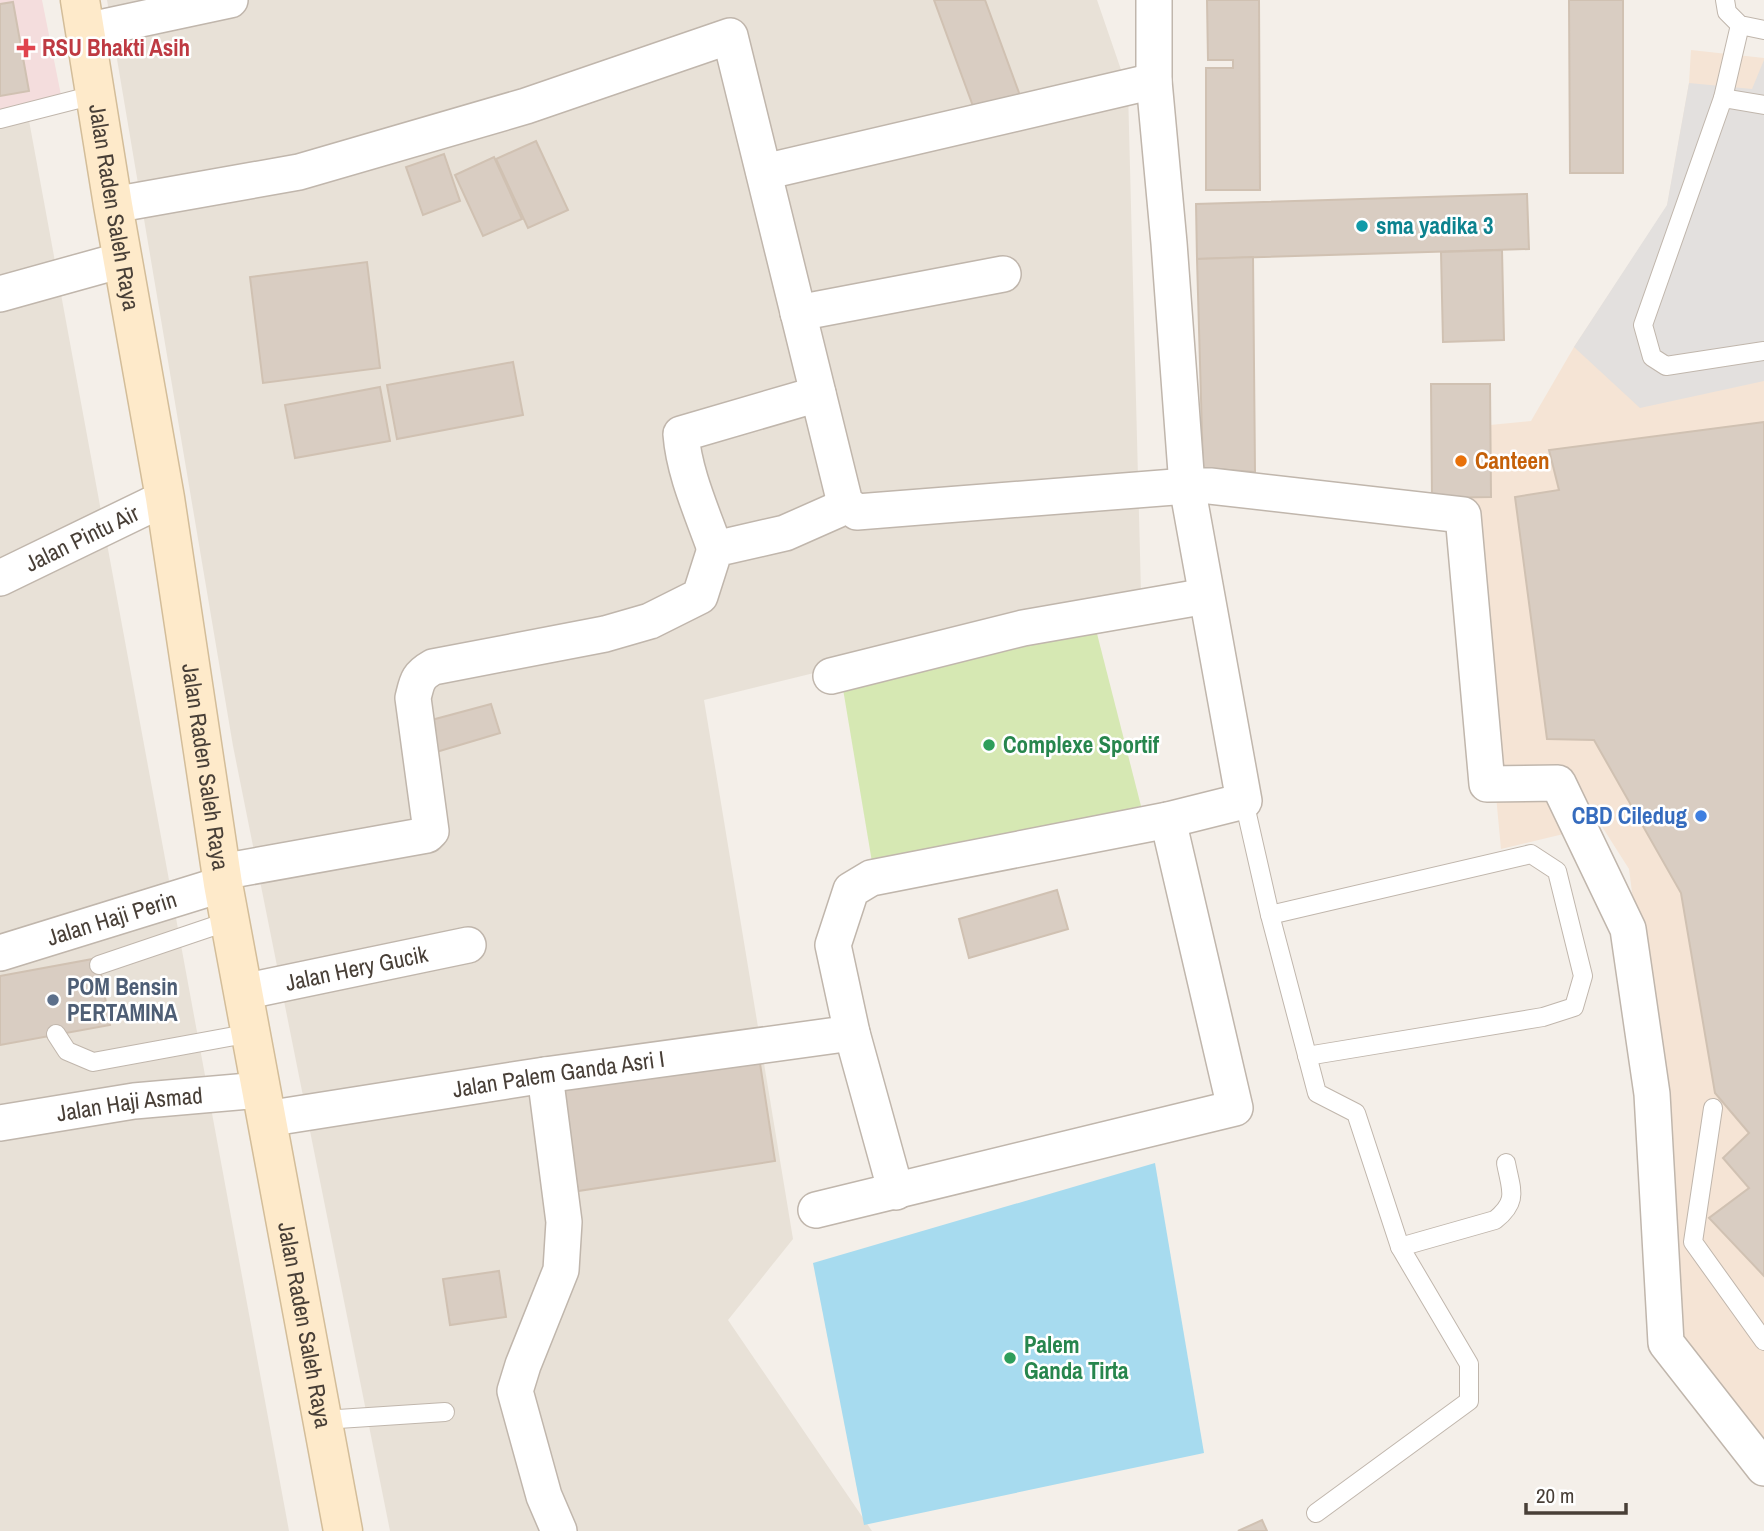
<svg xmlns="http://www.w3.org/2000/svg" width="1764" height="1531" viewBox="0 0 1764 1531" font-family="'Archivo Narrow',sans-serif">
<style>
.residential{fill:#e8e1d7}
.commercial{fill:#f5e4d5}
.medical{fill:#f4dddd}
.green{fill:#d6e8b3}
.parking{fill:#e3e0de}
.water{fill:#a7dbef}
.building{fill:#d9cdc2;stroke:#d0c1b2;stroke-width:2}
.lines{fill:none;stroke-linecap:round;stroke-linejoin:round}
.lane-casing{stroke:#c0b6ac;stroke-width:20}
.street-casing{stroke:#c0b6ac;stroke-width:38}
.secondary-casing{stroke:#d3bd99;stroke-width:41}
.lane{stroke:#fff;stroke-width:18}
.street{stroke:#fff;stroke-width:35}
.secondary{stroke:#feeaca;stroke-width:38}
.health-dot{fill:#e0444e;stroke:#fff;stroke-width:2.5}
.culture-dot{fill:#0f9aa8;stroke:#fff;stroke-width:2.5}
.food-dot{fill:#e8710a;stroke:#fff;stroke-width:2.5}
.leisure-dot{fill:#2e9e5b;stroke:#fff;stroke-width:2.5}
.shop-dot{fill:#3f7fe0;stroke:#fff;stroke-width:2.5}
.service-dot{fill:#5c6f8a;stroke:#fff;stroke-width:2.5}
.labels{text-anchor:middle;stroke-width:5;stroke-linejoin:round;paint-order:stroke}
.health-label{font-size:23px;font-weight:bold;fill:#be3a42;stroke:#fff;text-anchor:start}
.street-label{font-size:23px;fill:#483f37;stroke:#fff}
.culture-label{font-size:23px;font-weight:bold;fill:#0d838f;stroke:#fff;text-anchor:start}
.food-label{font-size:23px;font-weight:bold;fill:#c56008;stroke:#fff;text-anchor:start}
.leisure-label{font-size:23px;font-weight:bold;fill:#27864d;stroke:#fff;text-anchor:start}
.shop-label{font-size:23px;font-weight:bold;fill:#366cbe;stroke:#fff;text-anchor:end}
.service-label{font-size:23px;font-weight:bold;fill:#4e5e75;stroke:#fff;text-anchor:start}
</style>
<rect width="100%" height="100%" fill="#f4efe9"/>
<!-- residential -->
<g class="residential">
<polygon points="0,0 13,0 23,88 289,1531 0,1531"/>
<polygon points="107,0 1097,0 1128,90 1141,593 704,700 793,1239 728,1320 872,1531 390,1531 233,746"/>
</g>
<!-- commercial -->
<polygon class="commercial" points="1691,50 1764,58 1764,1444 1644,1295 1665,1147 1629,869 1601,825 1501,849 1468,497 1490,425 1531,421 1574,347 1667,206 1689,83"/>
<!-- medical -->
<polygon class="medical" points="0,0 42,0 61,95 0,111"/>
<!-- green -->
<polygon class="green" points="1093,618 1141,806 874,874 842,683"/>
<!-- parking -->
<polygon class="parking" points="1764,60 1764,381 1640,408 1574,347 1667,205 1689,83 1752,89"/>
<!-- water -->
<polygon class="water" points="1155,1163 1204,1453 864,1525 813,1263"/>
<!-- building -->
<g class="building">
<polygon points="934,0 985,0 1022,101 977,117"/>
<polygon points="1207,0 1259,0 1260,190 1206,190 1206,68 1233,68 1233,60 1208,60"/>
<polygon points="1569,0 1623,0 1623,173 1570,173"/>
<polygon points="13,2 29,91 0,96 0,4"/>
<polygon points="536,141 568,210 528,228 496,159"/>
<polygon points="444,154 460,201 423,215 406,167"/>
<polygon points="494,157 522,219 483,236 455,175"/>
<polygon points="1527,194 1529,249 1197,259 1196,204"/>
<polygon points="1502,250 1504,340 1443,342 1441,252"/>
<polygon points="1253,257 1255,472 1203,468 1197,259"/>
<polygon points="367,262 380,368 263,383 250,277"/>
<polygon points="513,362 523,415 397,439 387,385"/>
<polygon points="1431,384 1490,384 1491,497 1432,498"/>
<polygon points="380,387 390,441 295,458 285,405"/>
<polygon points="1764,422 1764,1276 1709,1218 1749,1188 1723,1158 1749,1133 1715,1093 1681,893 1594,740 1547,739 1515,497 1559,490 1549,450"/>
<polygon points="491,704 500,733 433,753 424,722"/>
<polygon points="1057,890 1068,929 969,958 959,919"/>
<polygon points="98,958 110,1025 0,1045 0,976"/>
<polygon points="759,1057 775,1161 578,1191 562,1088"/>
<polygon points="499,1271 506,1317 450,1325 443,1279"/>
<polygon points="1262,1520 1267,1531 1238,1531"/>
</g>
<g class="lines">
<!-- lane casing -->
<g class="lane-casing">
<g id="lane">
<polyline points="1725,0 1727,12 1740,25 1764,30"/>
<polyline points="1723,98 1740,25"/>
<polyline points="1764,105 1723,98 1643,325 1652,357 1666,366 1764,351"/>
<polyline points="0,119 94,95"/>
<polyline points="1244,801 1270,915 1317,1093 1356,1113 1400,1247 1469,1364 1469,1401 1316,1513"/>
<polyline points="1270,915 1531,854 1557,871 1583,976 1574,1007 1543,1017 1307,1056"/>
<polyline points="99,965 229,921"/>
<polyline points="56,1034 67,1051 93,1062 251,1033"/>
<polyline points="1713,1108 1693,1242 1764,1341"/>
<path d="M1400,1247L1495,1220C1519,1201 1511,1190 1506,1163"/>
<polyline points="323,1420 445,1412"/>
</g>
</g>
<!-- street casing -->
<g class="street-casing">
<g id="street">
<polyline points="85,31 230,0"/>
<polyline points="764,172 1154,81"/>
<polyline points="113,205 299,172 526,106 730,36 845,503 857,512 1187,486 1210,486 1463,515 1487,784 1558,783 1628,929 1652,1094 1666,1343 1764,1468"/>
<polyline points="0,294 122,260"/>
<polyline points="798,313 1003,274"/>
<path d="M715,549C702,512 684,473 681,434L818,394"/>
<path id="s1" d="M0,578L165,498"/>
<polyline points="831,676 1023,628 1195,598"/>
<path d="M221,872L427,835L431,831L413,698C417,682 417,676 433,667L605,634L650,621L700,596L715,549L785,533L837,510L845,503"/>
<path id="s2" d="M0,953L223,884"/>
<path id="s3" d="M243,992L468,945"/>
<polyline points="545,1075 564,1222 561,1270 523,1365 515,1391 544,1496 559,1531"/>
<path id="s4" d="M266,1119L545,1075L852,1033"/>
<path id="s5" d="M0,1123L134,1101L261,1090"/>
<polyline points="896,1192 852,1033 833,945 851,890 871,878 1168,820 1244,801 1187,486 1169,243 1154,81 1154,0"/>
<polyline points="816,1210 1235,1108 1168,820"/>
</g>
</g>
<!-- secondary casing -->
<g class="secondary-casing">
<g id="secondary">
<path id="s6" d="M80,0L113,205L165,498L223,884L343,1531"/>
</g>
</g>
<!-- lane -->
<use href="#lane" class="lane"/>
<!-- street -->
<use href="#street" class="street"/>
<!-- secondary -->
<use href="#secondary" class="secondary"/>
</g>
<!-- markers -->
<path class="health-dot" d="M22.5 37.5h7v7h7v7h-7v7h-7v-7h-7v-7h7z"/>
<circle class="culture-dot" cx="1362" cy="226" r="7"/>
<circle class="food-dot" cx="1461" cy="461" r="7"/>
<g class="leisure-dot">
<circle cx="989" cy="745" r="7"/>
<circle cx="1010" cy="1358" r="7"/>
</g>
<circle class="shop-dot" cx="1701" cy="816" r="7"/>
<circle class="service-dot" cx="53" cy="1000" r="7"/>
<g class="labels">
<!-- health labels -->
<g class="health-label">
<text x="42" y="56">RSU Bhakti Asih</text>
</g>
<!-- street labels -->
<g class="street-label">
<text dy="8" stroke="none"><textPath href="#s6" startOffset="210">Jalan Raden Saleh Raya</textPath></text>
<text dy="8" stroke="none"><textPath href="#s1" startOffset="91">Jalan Pintu Air</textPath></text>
<text dy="8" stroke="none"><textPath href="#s6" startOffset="777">Jalan Raden Saleh Raya</textPath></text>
<text dy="8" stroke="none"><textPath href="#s2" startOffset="117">Jalan Haji Perin</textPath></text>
<text dy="8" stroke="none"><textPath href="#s3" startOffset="116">Jalan Hery Gucik</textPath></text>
<text dy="8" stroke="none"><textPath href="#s4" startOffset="296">Jalan Palem Ganda Asri I</textPath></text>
<text dy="8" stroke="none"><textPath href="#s5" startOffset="131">Jalan Haji Asmad</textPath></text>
<text dy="8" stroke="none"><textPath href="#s6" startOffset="1344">Jalan Raden Saleh Raya</textPath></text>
</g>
<!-- culture labels -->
<g class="culture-label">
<text x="1376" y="234">sma yadika 3</text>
</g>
<!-- food labels -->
<g class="food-label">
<text x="1475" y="469">Canteen</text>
</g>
<!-- leisure labels -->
<g class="leisure-label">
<text x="1003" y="753">Complexe Sportif</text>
<text x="1024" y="1353">Palem<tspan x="1024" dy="26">Ganda Tirta</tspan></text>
</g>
<!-- shop labels -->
<g class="shop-label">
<text x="1687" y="824">CBD Ciledug</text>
</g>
<!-- service labels -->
<g class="service-label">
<text x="67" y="995">POM Bensin<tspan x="67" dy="26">PERTAMINA</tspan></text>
</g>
</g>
<!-- scale -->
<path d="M1526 1503v10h100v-10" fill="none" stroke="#483f37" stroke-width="3.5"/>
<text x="1536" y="1503" font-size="21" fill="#483f37" stroke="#ffffff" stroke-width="5" paint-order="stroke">20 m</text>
</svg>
